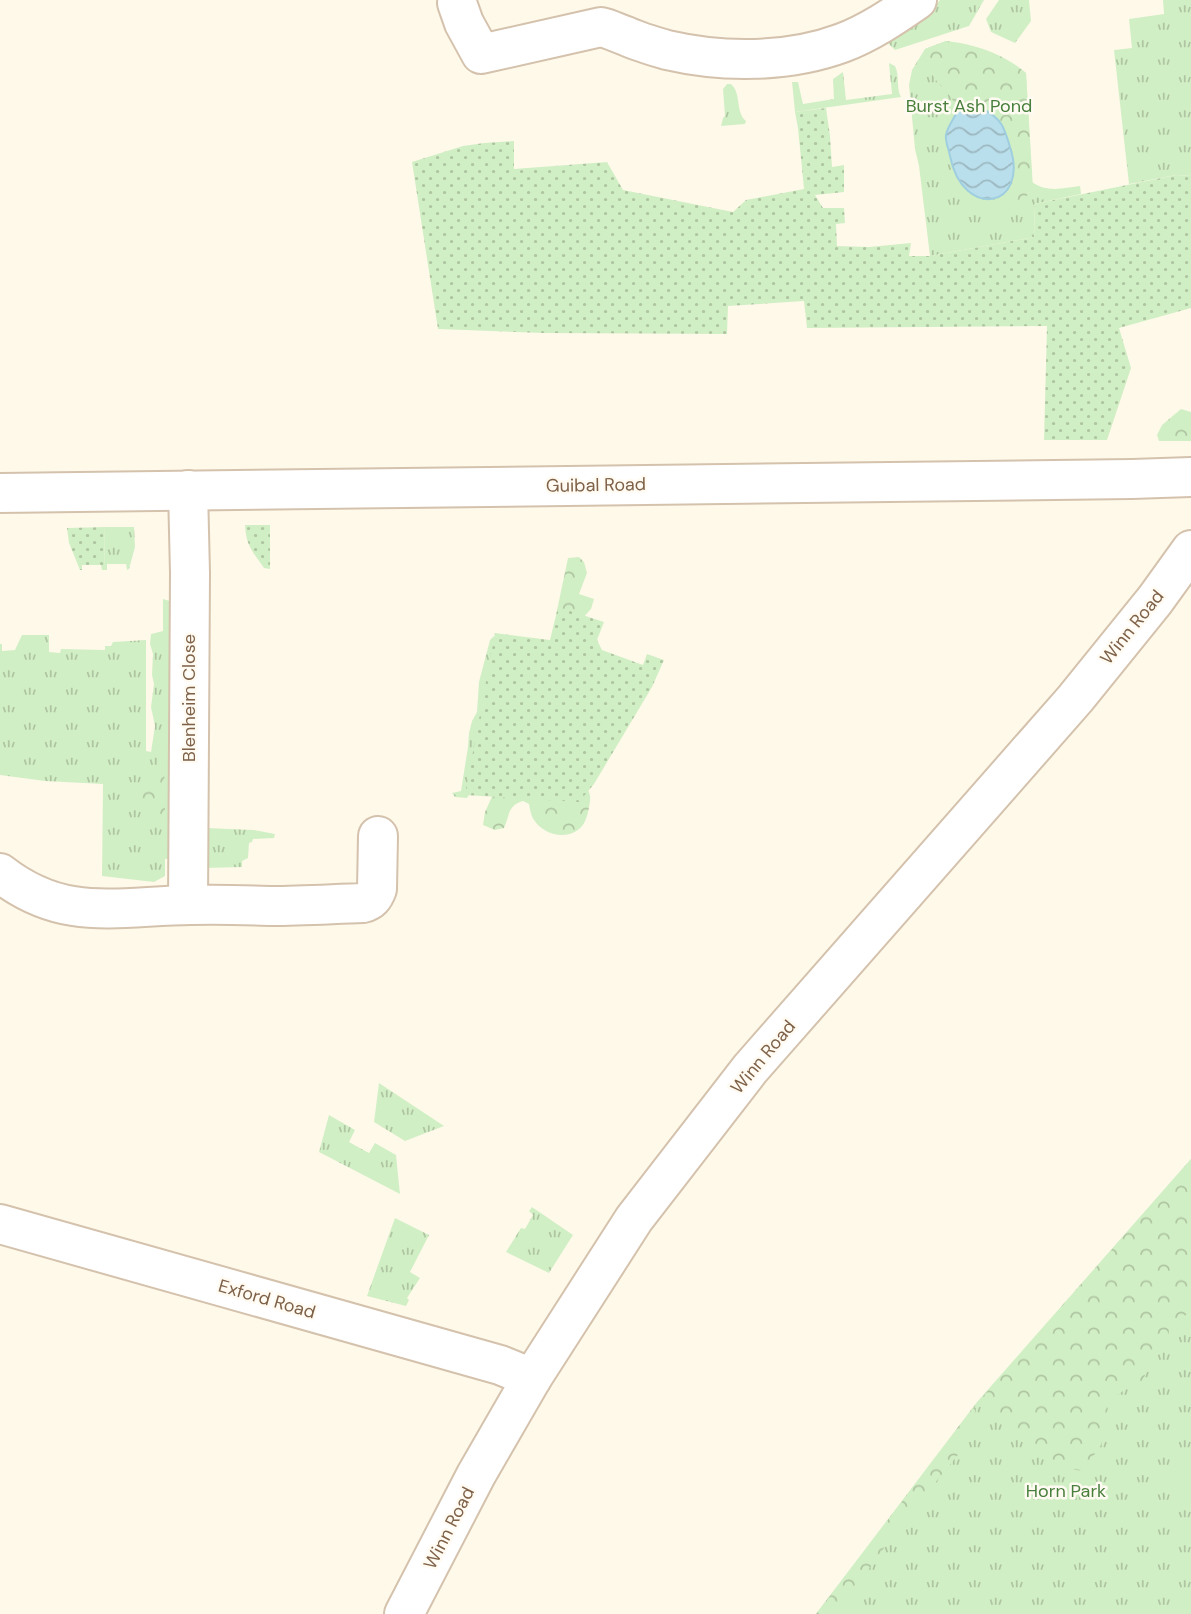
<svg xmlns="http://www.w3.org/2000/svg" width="1191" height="1614" viewBox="0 0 1191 1614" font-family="'DM Sans',sans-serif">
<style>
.grass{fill:url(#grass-tufts)}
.forest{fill:url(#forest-crowns)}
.garden{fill:url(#garden-dots)}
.pitch{fill:#d1efc5}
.water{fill:url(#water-waves);stroke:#9fcedf;stroke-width:2}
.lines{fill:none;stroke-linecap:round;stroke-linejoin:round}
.minor-casing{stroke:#d4c2ad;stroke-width:42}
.minor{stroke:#fff;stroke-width:38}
.labels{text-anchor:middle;stroke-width:5;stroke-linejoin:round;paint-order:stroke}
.park-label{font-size:18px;fill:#487f3c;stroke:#fffbf2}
.street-label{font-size:18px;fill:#7e6148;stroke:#fffbf2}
</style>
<defs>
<pattern id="grass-tufts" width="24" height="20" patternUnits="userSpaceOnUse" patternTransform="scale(1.75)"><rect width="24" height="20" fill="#d1efc5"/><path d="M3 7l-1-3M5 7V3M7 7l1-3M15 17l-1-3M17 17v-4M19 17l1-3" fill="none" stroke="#afc5a2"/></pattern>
<pattern id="forest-crowns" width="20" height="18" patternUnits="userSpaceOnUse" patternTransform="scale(1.75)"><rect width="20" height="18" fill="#d1efc5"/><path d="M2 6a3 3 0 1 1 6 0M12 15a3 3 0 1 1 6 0" fill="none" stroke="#afc5a2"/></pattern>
<pattern id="garden-dots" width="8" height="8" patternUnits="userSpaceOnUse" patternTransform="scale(1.75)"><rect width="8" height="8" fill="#d1efc5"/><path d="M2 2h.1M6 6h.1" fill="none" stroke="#afc5a2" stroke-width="1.8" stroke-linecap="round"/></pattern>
<pattern id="water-waves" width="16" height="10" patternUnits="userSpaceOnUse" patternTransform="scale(1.75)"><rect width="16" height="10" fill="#badfec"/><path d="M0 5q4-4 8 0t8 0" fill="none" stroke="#9cb8c1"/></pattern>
</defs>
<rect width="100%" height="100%" fill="#fff9ea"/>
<!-- grass -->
<g class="grass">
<polygon points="940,0 984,0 969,26 895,50 883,38 932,9"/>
<polygon points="999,0 1029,0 1031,21 1015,43 991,32 986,19"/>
<polygon points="1163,0 1191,0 1191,176 1176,175 1129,184 1114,50 1132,48 1129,19 1164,14"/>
<path d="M946,41C977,48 1001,52 1026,73L1032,182C1047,193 1063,188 1080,186L1081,194L1034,204L1035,237L930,256L919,166L915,149L909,85L912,70L925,49Z"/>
<path d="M889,63L895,66C900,76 896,88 901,97L795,112L792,82H798L803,104L834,99L833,79L843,72L846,100L892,94Z"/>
<path d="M727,84H731C742,94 735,112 746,121L745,124L721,126L723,118L725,116L723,89Z"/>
<polygon points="104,527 134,527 135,547 129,569 127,570 126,564 107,564 107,570 105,570"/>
<polygon points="163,599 173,602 175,859 165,859 165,876 154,882 102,876 103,784 45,781 0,775 0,644 2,644 2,651 15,650 22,635 49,635 49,652 60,653 61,649 105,650 105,646 111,646 113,642 146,640 146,751 151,752 155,726 151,707 154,684 152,675 153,654 150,644 151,634 163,631"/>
<polygon points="494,636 497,644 477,781 467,798 455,797 452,793 461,791 468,747 469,733 472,721 477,712 479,682 490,640"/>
<polygon points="206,828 254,830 275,834 274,838 253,839 252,842 249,843 248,858 242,861 242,867 206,868"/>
<polygon points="379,1083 444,1126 405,1141 374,1122"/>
<polygon points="329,1115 355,1130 349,1142 369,1153 375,1143 396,1155 400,1194 319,1152"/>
<polygon points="1191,1159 1191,1614 816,1614 977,1402"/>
<polygon points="532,1207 573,1235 549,1273 506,1252 521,1228 525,1229 533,1215 529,1211"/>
<polygon points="395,1218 429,1235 410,1272 420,1278 407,1298 409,1300 406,1306 367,1296"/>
</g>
<!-- forest -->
<g class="forest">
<path d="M946,41C976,44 1003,54 1026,73L1033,188L1025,198L987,215L979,212L972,196L980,199L983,109L958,110C948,85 926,82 925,49Z"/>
<polygon points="1181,409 1191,412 1191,441 1159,441 1157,435 1162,425"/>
<polygon points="579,557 584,562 587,573 579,594 594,599 591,609 582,619 556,615 568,558"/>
<path d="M164,750L165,815L146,813L136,805C138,791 153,785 157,772C159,763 158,758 164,750Z"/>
<path d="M585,784C587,788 591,794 590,799C590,805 587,821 582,826C570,841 544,836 534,820C531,816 530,810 529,804L523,801C507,806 510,815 504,828L495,830L483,825L485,812L494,792Z"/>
<polygon points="1191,1159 1191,1311 1169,1328 1168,1345 1151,1362 1142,1382 1124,1390 1108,1403 1107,1424 1101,1445 1083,1471 1062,1468 1003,1415 978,1403 961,1451 908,1516 865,1574 830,1614 816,1614 978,1402"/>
</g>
<!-- garden -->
<g class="garden">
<polygon points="826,108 830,136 832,167 844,165 844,192 815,195 823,208 844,208 845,223 836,224 837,246 869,247 911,243 909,256 930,256 1035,237 1034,204 1176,175 1191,176 1191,308 1119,328 1131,368 1107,440 1044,440 1047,326 807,328 804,301 728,306 727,334 544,333 438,329 412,162 463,146 484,143 514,141 514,169 607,162 623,190 733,212 746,200 804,189 798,128 795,112"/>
<path d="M245,525H270V569L264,568C253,552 246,546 245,525Z"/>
<polygon points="104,527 105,570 102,570 101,565 82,565 82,570 80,570 69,543 67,528"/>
<polygon points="558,607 604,622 597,640 602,650 643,665 647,654 664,660 652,687 594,784 579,802 465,795 495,633 550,640"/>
</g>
<!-- pitch -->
<polygon class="pitch" points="1191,1459 1191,1510 1166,1481"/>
<!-- water -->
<path class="water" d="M983,109C1002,119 1004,127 1010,147C1030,208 963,221 950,156C949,150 945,141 946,135C947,127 955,117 958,110Z"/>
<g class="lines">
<!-- minor casing -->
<g class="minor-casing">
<g id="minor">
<path d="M457,3L464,23L481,54L601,27C610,29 617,33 626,36C639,42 653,46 667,50C723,63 788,63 842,43C869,33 894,16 917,0"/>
<polyline points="0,493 1132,479 1191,477"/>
<path d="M0,873C64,923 117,906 191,905C218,904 244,905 271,906C302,906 332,904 363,903C371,901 374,897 377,889L378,836"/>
<polyline points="188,905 190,573 188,490"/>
<polyline points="0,1224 500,1365 532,1378"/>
<polyline points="404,1614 476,1475 532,1378 634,1219 750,1069 1075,699 1155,600 1191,550"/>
</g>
</g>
<!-- minor -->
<use href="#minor" class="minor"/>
</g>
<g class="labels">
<!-- park labels -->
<g class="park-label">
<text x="969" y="112">Burst Ash Pond</text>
<text x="1066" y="1497">Horn Park</text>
</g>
<!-- street labels -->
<g class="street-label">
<text transform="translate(596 485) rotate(-1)" y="6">Guibal Road</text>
<text transform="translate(1132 627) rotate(-51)" y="6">Winn Road</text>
<text transform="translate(189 698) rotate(-90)" y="6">Blenheim Close</text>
<text transform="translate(763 1057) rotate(-50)" y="6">Winn Road</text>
<text transform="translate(267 1299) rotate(16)" y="6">Exford Road</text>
<text transform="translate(449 1528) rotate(-63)" y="6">Winn Road</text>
</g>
</g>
</svg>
